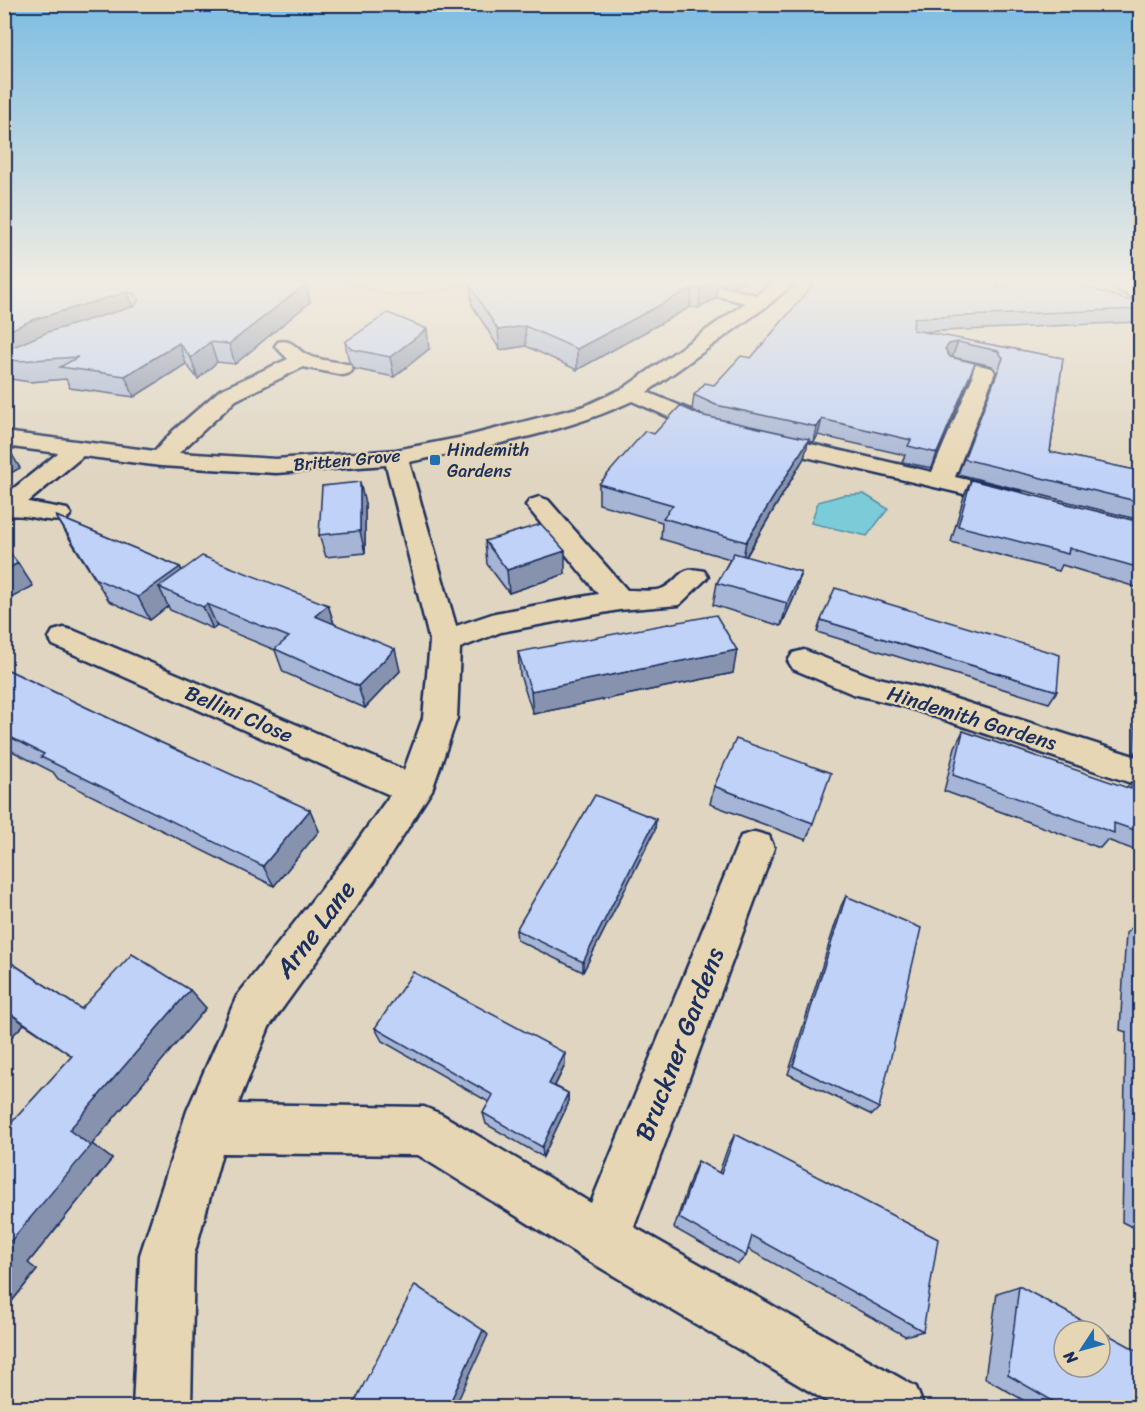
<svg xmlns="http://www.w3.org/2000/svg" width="1145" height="1412" viewBox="0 0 1145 1412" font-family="Sriracha,sans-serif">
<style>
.green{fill:#c1d388;stroke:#6e8173;stroke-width:1.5}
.water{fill:#7ccbd8;stroke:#558da7;stroke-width:1.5}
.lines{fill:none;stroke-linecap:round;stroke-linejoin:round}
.stream{fill:#558da7;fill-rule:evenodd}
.minor-casing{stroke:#1b2f5e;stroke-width:5}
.minor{fill:#e7d6b3;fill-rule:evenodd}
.wall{fill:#a6b5d5;stroke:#1b2f5e;stroke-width:1.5}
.shaded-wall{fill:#8793ae;stroke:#1b2f5e;stroke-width:1.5}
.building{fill:#c1d2f8;stroke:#1b2f5e;stroke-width:1.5;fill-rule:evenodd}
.poi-dot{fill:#1f6fb2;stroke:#e7d6b3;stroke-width:2}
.labels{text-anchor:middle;stroke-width:4.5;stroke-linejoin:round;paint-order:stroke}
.far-poi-label{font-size:18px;fill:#1b2f5e;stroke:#e7d6b3;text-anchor:start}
.far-street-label{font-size:18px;fill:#1b2f5e;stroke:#e7d6b3}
.street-label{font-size:21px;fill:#1b2f5e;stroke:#e7d6b3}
.near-street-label{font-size:26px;fill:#1b2f5e;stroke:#e7d6b3}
</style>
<rect width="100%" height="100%" fill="#dfd5c1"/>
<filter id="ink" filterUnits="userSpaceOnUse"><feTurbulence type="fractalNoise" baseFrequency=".0167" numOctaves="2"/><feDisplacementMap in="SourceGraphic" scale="12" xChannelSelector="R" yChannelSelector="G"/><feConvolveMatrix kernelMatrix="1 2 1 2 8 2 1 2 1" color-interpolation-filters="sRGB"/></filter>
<g filter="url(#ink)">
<!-- green -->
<polygon class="green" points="334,280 479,280 442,291 395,296"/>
<!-- water -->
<polygon class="water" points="864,494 888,509 867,536 811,523 818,502 843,495"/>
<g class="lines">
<!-- stream -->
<polygon class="stream" points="407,280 454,280 440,284"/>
<!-- minor casing -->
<g class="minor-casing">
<g id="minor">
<path d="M670,280H696L756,295L778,280H798L767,306L647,392L724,424L727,429L724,434H708L632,401C564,433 484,447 409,462L456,626L495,613L598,594L526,505L530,500L539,497L548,500L627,590C637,590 652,592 661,589C680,582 678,564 704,571L708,577L679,605L619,610L501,632L460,648L457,718L432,790L374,881L269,1027L238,1104L424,1107L441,1114L591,1203L741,836L755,832L769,836L774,848L634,1227L916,1387L924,1408H838L584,1258L418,1155L222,1153L194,1255L191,1408H133L140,1255L187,1111L237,996L346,857L390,795L53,645L49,638L53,631L64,628L75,631L404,770L423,718L430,642L386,465L276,473L161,466L83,456L28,502L67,509L71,514L67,519C46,525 25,511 4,517V496L58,453L4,446V432L155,451L173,431L220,390L288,359L275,346L278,342C293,338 295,349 307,355C319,361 337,361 350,365L353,369L350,373L343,375L303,367L236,400L179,453L276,459L396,450L464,437L585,406L624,388L745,303L672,284Z"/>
<path d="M1065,280C1095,277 1115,290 1140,305V317L1090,291L1068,284Z"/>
<polygon points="952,359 992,368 995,372 955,477 1020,492 1024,497 1020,502 1011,505 755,445 751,440 755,435 763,433 932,472 973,376 945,369 942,365 945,361"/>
<polygon points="804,650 870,676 918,687 1140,758 1140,786 903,706 853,694 793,669 788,661 793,653"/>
</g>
</g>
<!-- minor -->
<use href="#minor" class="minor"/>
</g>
<!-- wall -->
<g class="wall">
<polygon points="4,280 306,284 310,302 235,364 217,362 198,379 186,364 134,397 70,388 66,379 30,382 4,378"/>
<polygon points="484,280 746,280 733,287 717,283 716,298 699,308 690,307 577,370 526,346 500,350 472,305 470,286"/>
<polygon points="998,288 1140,304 1140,316 1137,322 920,332 1063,358 1050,452 1140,471 1140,520 958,474 997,373 992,366 952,357 975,363 932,468 902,462 905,455 818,435 814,442 808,441 804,458 746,557 801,572 795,595 781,626 713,605 717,583 730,559 661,539 662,522 599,504 599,484 654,434 700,415 705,416 692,410 694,395 714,385 751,358"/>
<polygon points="345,342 429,349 394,377 355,369 349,362"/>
<polygon points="971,480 1140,522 1140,757 1134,754 1138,644 1136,587 1062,565 1059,571 951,542 964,496"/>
<polygon points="365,504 365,553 326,557 319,535"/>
<polygon points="56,516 180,567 182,571 328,605 334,624 400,671 365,708 283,672 275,650 217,626 213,629 170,610 168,606 150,620 109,601 69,538"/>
<polygon points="485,541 565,574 509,593 487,564"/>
<polygon points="821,620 1057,691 1049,703 817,632"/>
<polygon points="518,652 733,673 533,714 520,675"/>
<polygon points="4,668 144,735 310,810 319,831 274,886 58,779 53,772 4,747"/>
<polygon points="963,731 1126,788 1131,782 1135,783 1140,776 1140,852 1107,840 1100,848 944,791 955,747"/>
<polygon points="714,786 813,823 806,840 710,804"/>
<polygon points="655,830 583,972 517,940 516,930"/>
<polygon points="846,896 879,1108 872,1115 788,1074 841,906"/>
<polygon points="1140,920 1140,1231 1122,1222 1126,1032 1120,1030 1126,933"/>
<polygon points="4,958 81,1009 190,990 206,1008 92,1144 112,1159 28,1263 37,1270 4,1311 4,1131 72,1056 24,1024 4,1044"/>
<polygon points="375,1028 565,1065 555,1086 568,1093 568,1104 543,1157 486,1124 483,1113 489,1102 382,1041"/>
<polygon points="735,1134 923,1331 905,1336 748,1249 746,1256 738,1264 674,1228 692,1174 698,1161 719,1173 728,1147"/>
<polygon points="1019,1286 1140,1407 1035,1407 985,1378 997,1293"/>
</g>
<!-- shaded-wall -->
<g class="shaded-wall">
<polygon points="717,280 718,280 716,298 699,308 701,289"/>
<polygon points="735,280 746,280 733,287"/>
<polygon points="306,284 310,302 235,364 229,344"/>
<polygon points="692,288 690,307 577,370 577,349"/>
<polygon points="127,292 134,311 4,357 4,333 32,320"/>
<polygon points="525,326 526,346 500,350 498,330"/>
<polygon points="427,329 429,349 394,377 390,357"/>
<polygon points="210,342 217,362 198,379 191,358"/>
<polygon points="958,342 952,357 944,359 945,349 949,344"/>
<polygon points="179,343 186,364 134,397 125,376"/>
<polygon points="975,363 970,378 932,468 937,453"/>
<polygon points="822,419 818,435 814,442 817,427"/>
<polygon points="809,439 804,458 742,563 746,542"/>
<polygon points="4,441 20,468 4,477"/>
<polygon points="360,482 365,504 365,553 360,531"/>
<polygon points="565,551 565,574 509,593 507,570"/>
<polygon points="18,563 33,586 4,602 4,571"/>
<polygon points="180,567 190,590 159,587 168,606 150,620 138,597"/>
<polygon points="801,572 795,595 781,626 787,603"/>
<polygon points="207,604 217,626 213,629 203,607"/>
<polygon points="328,605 335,627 315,616"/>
<polygon points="395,649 400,671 365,708 358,686"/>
<polygon points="737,650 733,673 533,714 531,691"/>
<polygon points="310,810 319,831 274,886 263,866"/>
<polygon points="656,819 655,830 583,972 583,962"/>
<polygon points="190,990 206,1008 92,1144 112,1159 28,1263 37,1270 4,1311 4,1249 69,1130"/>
<polygon points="4,1009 24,1024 4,1044"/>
<polygon points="565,1053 565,1065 550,1095 549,1084"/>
<polygon points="568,1093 568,1104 543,1157 542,1147"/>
<polygon points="483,1330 488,1335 455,1407 448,1407"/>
</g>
<!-- building -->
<g class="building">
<polygon points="4,280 278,280 306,284 229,344 210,342 191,358 179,343 125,376 60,367 78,357 19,361 4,359 4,351 48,332 135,306 139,299 135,294 127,292 32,320 4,333"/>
<polygon points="484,280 717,280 701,289 692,288 577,349 525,326 498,330 470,286"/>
<polygon points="817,280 997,280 998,288 1017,280 1065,280 1140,304 1140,309 914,318 913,330 1063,358 1050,452 1140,471 1140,502 964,459 1003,358 998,351 958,342 949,344 945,349 950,357 975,363 937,453 908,446 911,440 822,419 817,427 716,405 694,395 705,383 714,385 741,356 751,358"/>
<polygon points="388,313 427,329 390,357 351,349 345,342"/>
<polygon points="680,406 700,415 809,439 746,542 663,518 673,505 599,484 645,431 654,434"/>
<polygon points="971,480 1140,522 1140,568 1069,548 1068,554 958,526"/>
<polygon points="360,482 360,531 319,535 322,486"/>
<polygon points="56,516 180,567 138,597 96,579"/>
<polygon points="541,524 565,551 507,570 485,541"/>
<polygon points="4,546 18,563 4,571"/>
<polygon points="734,553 801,572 787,603 717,583"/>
<polygon points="202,556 328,605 315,616 395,649 358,686 275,649 289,637 207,604 203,607 159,587"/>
<polygon points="835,588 1060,655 1057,691 821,620"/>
<polygon points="716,615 737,650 531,691 518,652"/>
<polygon points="4,668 144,735 310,810 263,866 41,757 44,754 4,734"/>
<polygon points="963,731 1131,789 1131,782 1140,785 1140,832 1114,823 1114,833 953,775"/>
<polygon points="736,739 831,773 813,823 714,786"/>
<polygon points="595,795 656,819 583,962 516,930"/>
<polygon points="846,896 921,928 879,1108 793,1066"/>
<polygon points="132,954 190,990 69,1130 91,1146 4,1249 4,1131 72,1056 4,1009 4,958 81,1009"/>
<polygon points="413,972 565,1053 549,1084 568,1093 542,1147 483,1113 493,1095 375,1028"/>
<polygon points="735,1134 938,1239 923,1331 752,1236 746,1256 679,1218 698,1161 721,1174"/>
<polygon points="4,1257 10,1261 4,1268"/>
<polygon points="415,1285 483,1330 448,1407 352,1407"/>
<path d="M1019,1286L1140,1352V1407H1063L1008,1375ZM1064,1331H1100V1367H1064Z"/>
</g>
</g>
<!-- sky -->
<linearGradient id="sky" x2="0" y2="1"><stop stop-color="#7dbde2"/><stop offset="0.59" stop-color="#f1ece3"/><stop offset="1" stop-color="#f1ece3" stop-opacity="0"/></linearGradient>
<rect width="1145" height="477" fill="url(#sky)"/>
<!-- markers -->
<rect class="poi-dot" x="429" y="454" width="12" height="12" rx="3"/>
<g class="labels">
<!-- far-poi labels -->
<g class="far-poi-label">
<text x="447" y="456">Hindemith<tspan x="447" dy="21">Gardens</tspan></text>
</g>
<!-- far-street labels -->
<g class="far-street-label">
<text transform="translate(347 460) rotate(-5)" y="6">Britten Grove</text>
</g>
<!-- street labels -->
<g class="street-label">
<text transform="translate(239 714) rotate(23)" y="7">Bellini Close</text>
<text transform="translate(972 718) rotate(17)" y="7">Hindemith Gardens</text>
</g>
<!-- near-street labels -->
<g class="near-street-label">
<text transform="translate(315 929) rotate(-53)" y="9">Arne Lane</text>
<text transform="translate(679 1044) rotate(-69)" y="9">Bruckner Gardens</text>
</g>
</g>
<!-- margin -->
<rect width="1145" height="1412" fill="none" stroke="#e7d6b3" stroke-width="24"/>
<rect x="12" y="12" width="1121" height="1388" fill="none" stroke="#1b2f5e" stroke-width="2" filter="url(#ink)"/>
<!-- north arrow -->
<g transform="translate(1082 1349) rotate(234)"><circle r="28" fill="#e7d6b3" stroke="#959391" stroke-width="1.5"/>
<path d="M0-4.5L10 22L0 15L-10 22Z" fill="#1f6fb2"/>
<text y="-9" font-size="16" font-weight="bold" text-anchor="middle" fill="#1b2f5e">N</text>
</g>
</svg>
